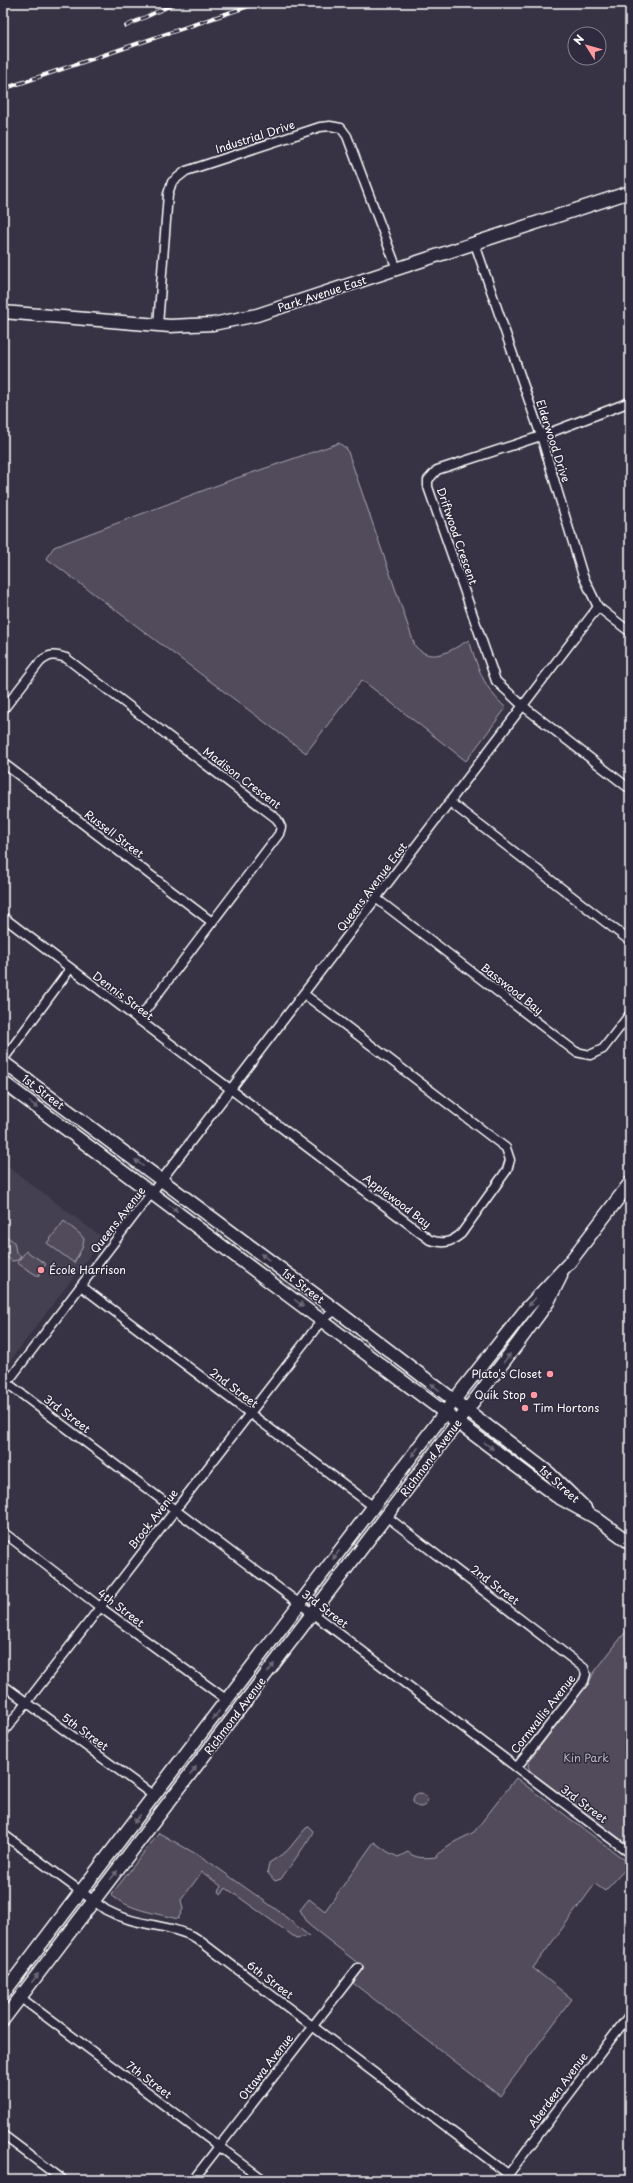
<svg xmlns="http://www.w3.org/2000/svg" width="633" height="2183" viewBox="0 0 633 2183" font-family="'Playpen Sans',sans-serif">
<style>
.built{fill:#444051}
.green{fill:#514c5c;stroke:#a8a6ae}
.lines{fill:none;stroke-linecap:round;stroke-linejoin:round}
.street-casing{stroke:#fff;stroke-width:11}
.secondary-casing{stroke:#fff;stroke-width:15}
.street{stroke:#2f2a3d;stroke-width:8}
.secondary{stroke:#2f2a3d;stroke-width:12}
.rail-casing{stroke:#fff;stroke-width:4}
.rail{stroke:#2f2a3d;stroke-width:2.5;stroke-dasharray:8;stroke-linecap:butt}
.oneway{fill:#6d6a77}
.poi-dot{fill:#ff9aa2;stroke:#2f2a3d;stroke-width:1.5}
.labels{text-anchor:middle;stroke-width:3;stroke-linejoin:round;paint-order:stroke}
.street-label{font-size:11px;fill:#fff;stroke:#2f2a3d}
.poi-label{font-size:11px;fill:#fff;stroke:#2f2a3d;text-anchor:start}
.park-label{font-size:11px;fill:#b9b7be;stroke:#2f2a3d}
</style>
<rect width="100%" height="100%" fill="#373345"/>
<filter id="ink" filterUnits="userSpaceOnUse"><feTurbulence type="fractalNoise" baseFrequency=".025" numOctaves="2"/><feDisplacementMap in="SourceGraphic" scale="8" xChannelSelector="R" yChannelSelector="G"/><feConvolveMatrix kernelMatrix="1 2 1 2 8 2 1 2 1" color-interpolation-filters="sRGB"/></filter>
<g filter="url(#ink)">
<!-- built -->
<polygon class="built" points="3,1163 103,1238 3,1370"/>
<!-- green -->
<g class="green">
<path d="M339,443L347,449L415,646C432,665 451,650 469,640C478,668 483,687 506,708L466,761L362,680L306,753L46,558L54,547L231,480Z"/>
<polygon points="64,1221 81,1235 84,1239 82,1248 74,1263 47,1243"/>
<polygon points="6,1236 14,1242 16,1252 21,1256 18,1260 12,1261 3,1254 3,1240"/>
<polygon points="26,1251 46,1264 38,1276 17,1263"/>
<polygon points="630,1626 630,1846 530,1771 528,1766 529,1761 590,1681 593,1674"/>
<path d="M516,1778L630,1864L605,1891L595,1884L533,1968L572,1999L500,2096L353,1983L364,1968L309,1925L300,1910L309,1899L325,1911L374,1842L388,1852L398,1857L408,1852C415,1859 427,1858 436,1857C449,1842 458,1841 474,1832Z"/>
<circle cx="420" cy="1800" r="7"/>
<path d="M309,1827L313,1831C312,1837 287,1870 281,1879L275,1881L267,1872L269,1863L287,1851L306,1828Z"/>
<path d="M159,1833L205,1859L277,1910L309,1936L296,1938L226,1888L222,1894L219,1892L221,1886L202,1872L181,1900L183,1909L178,1919C155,1913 129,1910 111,1895Z"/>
</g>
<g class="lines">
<!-- street casing -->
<g class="street-casing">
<g id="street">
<polyline points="475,244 541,436 583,576 598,607 630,632"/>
<polyline points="158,325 168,194 172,182 186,171 320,127 330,126 341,128 347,136 397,269"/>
<polyline points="630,402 541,436 437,470 428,480 428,487 496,681 523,706 630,789"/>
<path d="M3,710L40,662C49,654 55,654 66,658L277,819L281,827L279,834L138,1020"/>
<polyline points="3,763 212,922"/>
<polyline points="451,803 630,941"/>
<polyline points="377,899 576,1052 590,1055 603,1049 630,1014"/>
<path d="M3,917L430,1240C443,1244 450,1243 461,1234L507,1170L510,1160L506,1148L304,994"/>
<polyline points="3,1060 70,969"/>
<polyline points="81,1286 374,1507"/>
<polyline points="7,1383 630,1853"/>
<polyline points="3,1388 598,607"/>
<polyline points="386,1516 584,1668 586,1674 584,1681 517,1767"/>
<polyline points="3,1532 100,1607 227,1700"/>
<polyline points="3,1685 154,1796"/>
<polyline points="3,1733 322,1320 336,1310"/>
<path d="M3,1834L106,1910C137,1927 167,1923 196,1938L508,2174"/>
<polyline points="21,1998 264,2180"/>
<polyline points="3,2135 63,2180"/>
<polyline points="193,2180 358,1968"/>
<polyline points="504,2180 630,2014"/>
</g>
</g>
<!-- secondary casing -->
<g class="secondary-casing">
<g id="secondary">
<polyline points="3,312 170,326 213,324 257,315 630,192"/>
<polyline points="3,1062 336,1310 549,1473 585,1508"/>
<polyline points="3,1082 556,1496 596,1518 630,1543"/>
<polyline points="3,1994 462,1390 527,1308 569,1263 630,1183"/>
<polyline points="3,2020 518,1343 548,1302 561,1276"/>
</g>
</g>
<!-- street -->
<use href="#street" class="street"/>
<!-- secondary -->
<use href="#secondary" class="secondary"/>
<!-- rail casing -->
<g class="rail-casing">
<g id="rail">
<polyline points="126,26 176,3"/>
<polyline points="3,89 258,3"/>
</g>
</g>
<!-- rail -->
<use href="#rail" class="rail"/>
</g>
<!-- one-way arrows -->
<defs><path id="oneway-solid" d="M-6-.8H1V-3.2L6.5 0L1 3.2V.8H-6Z"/></defs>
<g class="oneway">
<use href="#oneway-solid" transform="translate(34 1105) rotate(36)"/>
<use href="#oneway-solid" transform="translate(139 1163) rotate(-143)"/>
<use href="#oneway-solid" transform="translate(173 1208) rotate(37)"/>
<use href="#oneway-solid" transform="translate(265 1257) rotate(-143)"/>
<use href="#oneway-solid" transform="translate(532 1302) rotate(131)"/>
<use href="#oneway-solid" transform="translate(299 1303) rotate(37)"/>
<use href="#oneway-solid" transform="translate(507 1358) rotate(-52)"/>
<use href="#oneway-solid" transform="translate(435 1387) rotate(-142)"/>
<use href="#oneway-solid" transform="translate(489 1446) rotate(37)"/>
<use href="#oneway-solid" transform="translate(415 1452) rotate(127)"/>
<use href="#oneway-solid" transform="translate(336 1555) rotate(127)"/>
<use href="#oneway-solid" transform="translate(271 1668) rotate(-53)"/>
<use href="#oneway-solid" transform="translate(216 1715) rotate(127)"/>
<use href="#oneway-solid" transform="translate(193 1771) rotate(-53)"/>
<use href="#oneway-solid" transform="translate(137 1819) rotate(127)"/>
<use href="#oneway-solid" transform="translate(114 1875) rotate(-52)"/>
<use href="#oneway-solid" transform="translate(35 1978) rotate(-53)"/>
</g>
</g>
<!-- markers -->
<g class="poi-dot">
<circle cx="41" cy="1270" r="4"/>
<circle cx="550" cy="1374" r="4"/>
<circle cx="534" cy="1395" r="4"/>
<circle cx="525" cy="1408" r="4"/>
</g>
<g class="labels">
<!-- street labels -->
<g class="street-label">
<text transform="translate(255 137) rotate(-18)" y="4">Industrial Drive</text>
<text transform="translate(322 294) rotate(-18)" y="4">Park Avenue East</text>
<text transform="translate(553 441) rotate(72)" y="4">Elderwood Drive</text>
<text transform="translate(457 536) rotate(71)" y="4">Driftwood Crescent</text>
<text transform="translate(242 778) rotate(37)" y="4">Madison Crescent</text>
<text transform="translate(114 834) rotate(37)" y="4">Russell Street</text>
<text transform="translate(372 887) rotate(-53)" y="4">Queens Avenue East</text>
<text transform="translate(512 989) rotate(38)" y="4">Basswood Bay</text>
<text transform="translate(123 996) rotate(37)" y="4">Dennis Street</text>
<text transform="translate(43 1092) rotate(37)" y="4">1st Street</text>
<text transform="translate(397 1201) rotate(37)" y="4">Applewood Bay</text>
<text transform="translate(118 1220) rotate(-52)" y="4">Queens Avenue</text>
<text transform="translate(303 1286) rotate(37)" y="4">1st Street</text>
<text transform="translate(234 1388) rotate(37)" y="4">2nd Street</text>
<text transform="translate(67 1414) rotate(37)" y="4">3rd Street</text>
<text transform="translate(431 1458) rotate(-53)" y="4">Richmond Avenue</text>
<text transform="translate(559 1484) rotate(42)" y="4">1st Street</text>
<text transform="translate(153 1519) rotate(-52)" y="4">Brock Avenue</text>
<text transform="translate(495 1585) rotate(37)" y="4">2nd Street</text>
<text transform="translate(121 1608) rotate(37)" y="4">4th Street</text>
<text transform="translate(325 1609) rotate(37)" y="4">3rd Street</text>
<text transform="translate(543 1714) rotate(-52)" y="4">Cornwallis Avenue</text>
<text transform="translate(235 1716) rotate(-53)" y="4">Richmond Avenue</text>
<text transform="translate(85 1732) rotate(36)" y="4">5th Street</text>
<text transform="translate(584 1804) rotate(37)" y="4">3rd Street</text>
<text transform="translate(270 1980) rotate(37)" y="4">6th Street</text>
<text transform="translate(266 2067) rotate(-52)" y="4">Ottawa Avenue</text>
<text transform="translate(149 2080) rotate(37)" y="4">7th Street</text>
<text transform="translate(558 2090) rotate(-53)" y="4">Aberdeen Avenue</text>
</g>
<!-- poi labels -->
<g class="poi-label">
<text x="49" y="1274">École Harrison</text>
<text x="542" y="1378" text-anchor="end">Plato's Closet</text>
<text x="526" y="1399" text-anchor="end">Quik Stop</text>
<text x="533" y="1412">Tim Hortons</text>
</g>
<!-- park labels -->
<g class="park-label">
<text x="586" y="1762">Kin Park</text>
</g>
</g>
<!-- margin -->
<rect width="633" height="2183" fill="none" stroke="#2f2a3d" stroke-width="16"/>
<rect x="8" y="8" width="617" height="2167" fill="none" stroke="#fff" stroke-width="1.5" filter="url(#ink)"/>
<!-- north arrow -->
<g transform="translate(587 46) rotate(307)"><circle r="19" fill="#2f2a3d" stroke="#827f8b"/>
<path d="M0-3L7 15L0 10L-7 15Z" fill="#ff9aa2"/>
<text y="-6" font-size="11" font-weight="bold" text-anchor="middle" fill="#ffffff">N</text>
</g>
</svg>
